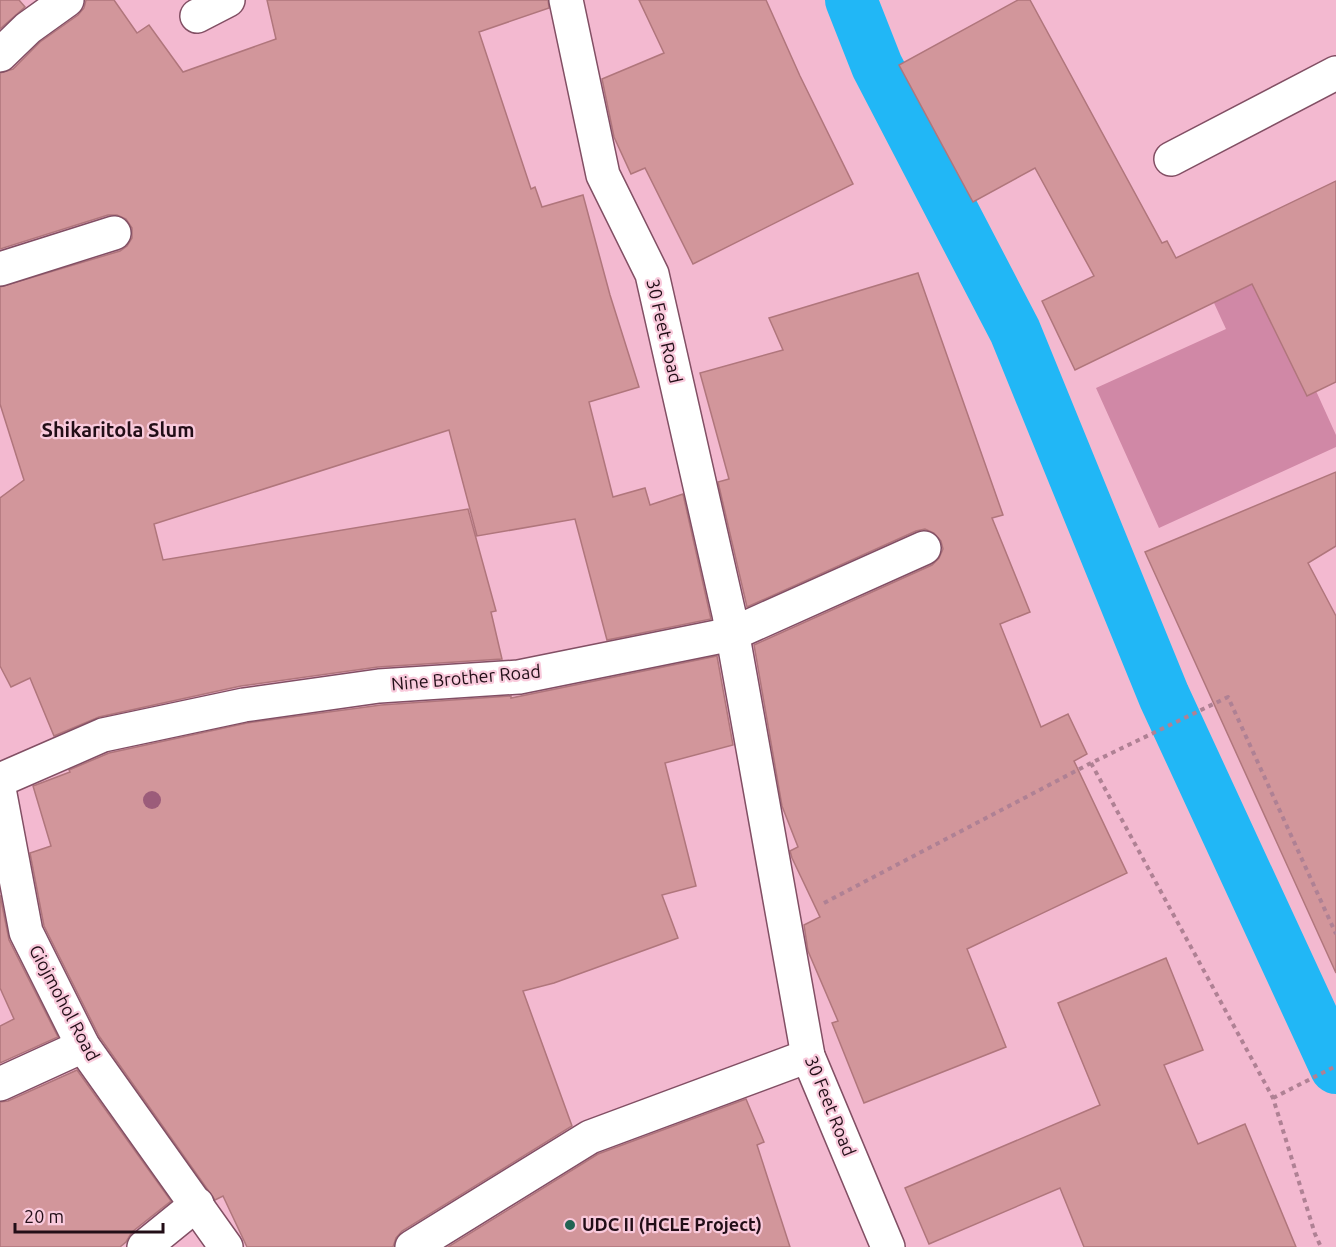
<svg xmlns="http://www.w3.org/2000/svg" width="1336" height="1247" viewBox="0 0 1336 1247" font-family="Ubuntu,sans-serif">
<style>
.green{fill:#d088a6}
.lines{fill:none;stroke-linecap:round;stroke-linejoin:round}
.canal{stroke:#21b7f6;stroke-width:52}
.building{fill:#d2969b;stroke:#b0767c;stroke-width:1.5}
.minor-casing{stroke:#824f64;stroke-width:36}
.path{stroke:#af8194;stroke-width:4;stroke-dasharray:4.5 4.5;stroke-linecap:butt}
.minor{stroke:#fff;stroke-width:33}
.tree{fill:#9c5c7a}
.poi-dot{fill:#216453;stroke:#f9cadc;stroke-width:2}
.labels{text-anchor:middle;stroke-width:4.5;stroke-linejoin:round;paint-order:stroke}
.street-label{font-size:18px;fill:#220e17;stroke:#f9cadc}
.poi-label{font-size:18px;font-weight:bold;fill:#220e17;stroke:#f9cadc;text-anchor:start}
.neighbourhood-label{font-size:20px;font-weight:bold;fill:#220e17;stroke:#f9cadc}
</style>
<rect width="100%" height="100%" fill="#f3b9d0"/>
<!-- green -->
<polygon class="green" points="1243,230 1336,435 1336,447 1159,528 1096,388 1226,329 1191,253"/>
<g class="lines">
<!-- canal -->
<polyline class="canal" points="851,0 877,66 1015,331 1164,696 1336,1068"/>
</g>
<!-- building -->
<g class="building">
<polygon points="0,0 19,0 25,7 0,29"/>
<polygon points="86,0 114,0 137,33 149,25 183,72 276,39 267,0 548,0 549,8 479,32 531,189 535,187 542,207 583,195 610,295 639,387 589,402 613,497 645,488 650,505 683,494 711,619 607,640 575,519 477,536 449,430 154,524 163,560 468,509 496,611 491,612 502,659 378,667 241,686 99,717 54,736 30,678 11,687 0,666 0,498 24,480 0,404 0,287 120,251 127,246 132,238 132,228 126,219 117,215 108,215 0,249 0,73 13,69 40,42 78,15 84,8"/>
<polygon points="639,0 766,0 800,76 853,184 693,264 645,168 631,174 614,137 602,79 664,53"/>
<polygon points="1018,0 1030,0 1162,243 1167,241 1176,258 1336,181 1336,382 1307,396 1252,284 1075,370 1042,301 1094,276 1035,168 973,202 899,65"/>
<polygon points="918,273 1003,515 992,518 1030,612 1000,624 1041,727 1068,714 1087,754 1074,761 1127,873 967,949 1006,1047 864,1103 832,1023 838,1021 808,951 804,925 820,917 792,858 790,851 798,847 782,806 754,645 932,565 939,558 943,549 941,541 934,533 925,529 916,531 747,607 718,482 729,479 700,373 783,350 769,318"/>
<polygon points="1336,472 1336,546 1308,563 1336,616 1336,973 1145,552"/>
<polygon points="717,656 733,745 665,763 696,886 662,895 678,938 554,983 523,991 572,1126 402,1231 396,1238 393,1247 247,1247 223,1196 215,1200 99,1036 44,926 30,853 51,846 33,786 70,772 69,770 109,753 247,723 381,705 511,696 511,698"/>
<polygon points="0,895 9,940 58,1037 0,1063 0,1026 14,1019 0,988"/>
<polygon points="1166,958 1203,1050 1164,1065 1198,1144 1245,1124 1296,1247 1084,1247 1060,1188 929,1244 905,1188 1100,1105 1058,1003"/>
<polygon points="77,1070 171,1201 132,1232 126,1242 120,1247 0,1247 0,1102 8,1101"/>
<polygon points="746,1099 764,1142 757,1145 790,1247 448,1247 598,1154"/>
</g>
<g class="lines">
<!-- minor casing -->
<g class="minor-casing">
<g id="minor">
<polyline points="566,0 603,175 652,274 729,614 808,1056 888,1247"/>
<polyline points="197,16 228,0"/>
<polyline points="0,55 28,28 67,0"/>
<polyline points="1171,159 1336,73"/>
<polyline points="0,269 114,233"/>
<polyline points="0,780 103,735 244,705 379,686 519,677 732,634 924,548"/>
<polyline points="0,794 26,932 83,1046 226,1247"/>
<polyline points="0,1084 83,1046"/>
<polyline points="144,1247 197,1204"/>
<polyline points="412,1247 590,1137 808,1056"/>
</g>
</g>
<!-- path -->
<g class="path">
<polyline points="1091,763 1273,1098 1315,1234 1321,1247"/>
<polyline points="824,903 1091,763 1228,697 1336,934"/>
<polyline points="1273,1098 1336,1066"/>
</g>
<!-- minor -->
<use href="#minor" class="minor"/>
</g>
<!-- trees -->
<circle class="tree" cx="152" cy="800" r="9"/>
<!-- markers -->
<circle class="poi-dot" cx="570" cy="1225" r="6"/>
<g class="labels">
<!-- street labels -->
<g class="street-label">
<text transform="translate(664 331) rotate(77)" y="6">30 Feet Road</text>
<text transform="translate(466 678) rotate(-5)" y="6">Nine Brother Road</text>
<text transform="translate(64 1003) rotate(62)" y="6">Giojmohol Road</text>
<text transform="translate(830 1106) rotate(68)" y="6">30 Feet Road</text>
</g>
<!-- poi labels -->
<g class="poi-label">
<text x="582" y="1231">UDC II (HCLE Project)</text>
</g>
<!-- neighbourhood labels -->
<g class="neighbourhood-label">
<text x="118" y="437">Shikaritola Slum</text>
</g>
</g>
<!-- scale -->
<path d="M15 1223v9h148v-9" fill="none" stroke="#220e17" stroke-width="3"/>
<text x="24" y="1223" font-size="18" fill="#220e17" stroke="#f9cadc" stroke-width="4.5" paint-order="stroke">20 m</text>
</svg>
